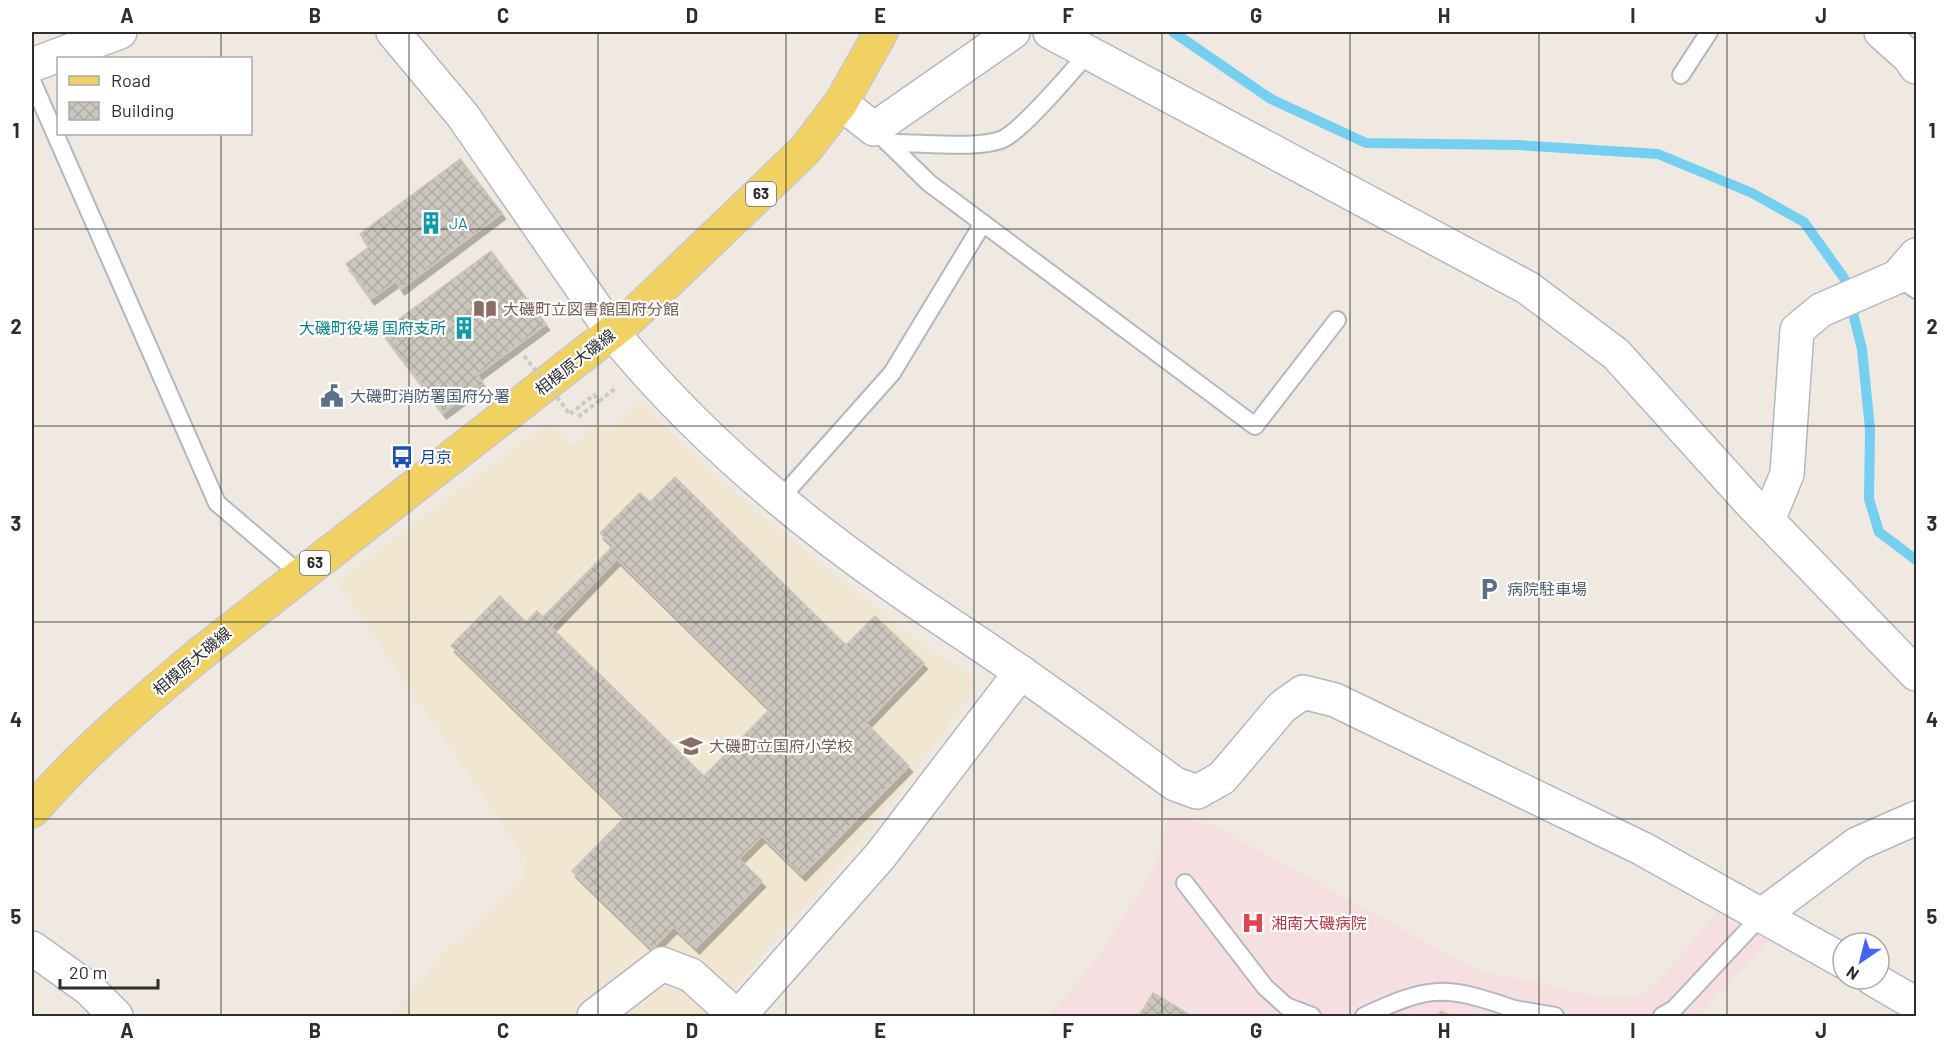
<svg xmlns="http://www.w3.org/2000/svg" width="1948" height="1048" viewBox="0 0 1948 1048" font-family="Barlow,'Noto Sans JP',sans-serif">
<style>
.education{fill:#f0e6d1}
.medical{fill:#f5dfe0}
.lines{fill:none;stroke-linecap:round;stroke-linejoin:round}
.stream{stroke:#75cff0;stroke-width:10}
.building{fill:url(#building-cross-hatch);stroke:#cbc5ba;stroke-width:1.5;fill-rule:evenodd;filter:url(#shadow)}
.service-casing{stroke:#b4b7c1;stroke-width:20}
.minor-casing{stroke:#b4b7c1;stroke-width:36}
.tertiary-casing{stroke:#b4b7c1;stroke-width:36}
.primary-casing{stroke:#c9c9c9;stroke-width:36}
.path{stroke:#c9c9c9;stroke-width:4;stroke-dasharray:4.5 3;stroke-linecap:butt}
.service{stroke:#fff;stroke-width:16}
.minor{stroke:#fff;stroke-width:33}
.tertiary{stroke:#fff;stroke-width:33}
.primary{stroke:#f2d163;stroke-width:33}
.path-bridge{stroke:#c9c9c9;stroke-width:4;stroke-dasharray:4.5 3;stroke-linecap:butt}
.grid{fill:none;stroke:#2e2e2e;stroke-width:1.5;stroke-opacity:0.55}
.labels{text-anchor:middle;stroke-width:4.5;stroke-linejoin:round;paint-order:stroke}
.shield{fill:#fff;stroke:#6d6d6d;stroke-width:1.5}
.shield-label{font-size:15px;font-weight:bold;fill:#2e2e2e}
.culture-label{font-size:16px;fill:#0d838f;stroke:#fff;text-anchor:start}
.education-label{font-size:16px;fill:#785e54;stroke:#fff;text-anchor:start}
.street-label{font-size:16px;fill:#2e2e2e;stroke:#fff}
.service-label{font-size:16px;fill:#4e5e75;stroke:#fff;text-anchor:start}
.transit-label{font-size:16px;fill:#164399;stroke:#fff;text-anchor:start}
.health-label{font-size:16px;fill:#be3a42;stroke:#fff;text-anchor:start}
.neatline{fill:none;stroke:#2e2e2e;stroke-width:2}
.grid-label{font-size:20px;text-anchor:middle;font-weight:bold;fill:#2e2e2e}
</style>
<defs>
<pattern id="building-cross-hatch" width="8" height="8" patternUnits="userSpaceOnUse" patternTransform="scale(1.5)"><rect width="8" height="8" fill="#cbc7bf"/><path d="M0 0l8 8M0 8l8-8" fill="none" stroke="#afaba4"/></pattern>
<filter id="shadow"><feDropShadow dx="3.5" dy="6" stdDeviation="0" flood-color="#0004"/></filter>
</defs>
<rect width="100%" height="100%" fill="#efe9e1"/>
<!-- education -->
<g class="education">
<polygon points="639,402 758,514 927,648 973,675 975,688 890,805 731,992 720,996 666,948 579,1016 394,1016 392,1015 442,955 521,880 527,860 337,582 546,425 556,429 572,447 598,422 608,431"/>
<polygon points="671,986 690,996 710,1016 611,1016 655,987"/>
</g>
<!-- medical -->
<polygon class="medical" points="1168,815 1214,826 1476,970 1595,996 1640,997 1664,975 1720,908 1772,938 1703,1010 1706,1016 1049,1016 1097,959 1155,868"/>
<g class="lines">
<!-- stream -->
<polyline class="stream" points="1173,32 1271,99 1366,143 1517,145 1658,154 1752,193 1804,222 1844,278 1862,349 1870,429 1869,499 1879,532 1916,560"/>
</g>
<!-- building -->
<g class="building">
<polygon points="460,159 502,213 401,289 396,281 371,299 346,264 369,247 360,234"/>
<polygon points="491,251 546,324 477,375 483,383 443,413 382,332"/>
<path d="M675,477L846,645L875,616L924,663L866,723L909,766L802,875L762,836L739,859L762,881L696,948L674,927L652,949L572,871L625,817L451,646L500,596L526,622L537,611L543,617L613,546L600,533L640,493L650,502ZM617,559L770,709L704,776L551,627Z"/>
<polygon points="1153,993 1192,1016 1139,1016"/>
<polygon points="1441,1011 1451,1016 1438,1016"/>
</g>
<g class="lines">
<!-- service casing -->
<g class="service-casing">
<g id="service">
<polyline points="1681,75 1709,32"/>
<polyline points="32,81 217,503 300,574"/>
<polyline points="874,129 929,183 1255,426 1337,320"/>
<path d="M888,143C917,142 978,150 1003,139C1024,129 1072,71 1090,51"/>
<polyline points="1897,277 1916,290"/>
<polyline points="779,500 892,373 983,223"/>
<polyline points="1185,883 1265,987 1286,1006 1312,1016"/>
<path d="M1364,1016C1431,985 1445,985 1514,1009"/>
<polyline points="1513,1016 1514,1009 1555,1016"/>
<polyline points="1662,1016 1674,1009 1762,915"/>
</g>
</g>
<!-- minor casing -->
<g class="minor-casing">
<g id="minor">
<polyline points="1881,32 1909,57 1916,67"/>
<polyline points="32,65 120,32"/>
<polyline points="841,103 874,129 1013,32"/>
<path d="M613,333C692,430 789,513 892,585C934,615 978,642 1020,672C1072,708 1123,746 1175,784L1197,792L1222,778L1282,707L1303,692L1335,700L1643,849L1843,961"/>
<polyline points="1768,520 1787,474 1797,330 1821,310 1897,277 1916,255"/>
<polyline points="32,948 88,988 116,1016"/>
<polyline points="1873,979 1916,1004"/>
<polyline points="594,1016 662,964 691,975 736,1016"/>
<polyline points="739,1016 881,855 1021,672"/>
</g>
</g>
<!-- tertiary casing -->
<g class="tertiary-casing">
<g id="tertiary">
<polyline points="393,32 463,116 613,333"/>
<polyline points="1050,32 1528,288 1616,354 1748,500 1916,674"/>
<polyline points="1762,915 1857,844 1916,818"/>
</g>
</g>
<!-- primary casing -->
<g class="primary-casing">
<path id="primary" d="M32,811C82,753 141,703 200,654L630,318L805,150L841,103L881,32"/>
</g>
<!-- path -->
<g class="path">
<polyline points="599,401 617,387"/>
<polyline points="570,414 594,395 599,401 578,417"/>
</g>
<!-- service -->
<use href="#service" class="service"/>
<!-- minor -->
<use href="#minor" class="minor"/>
<!-- tertiary -->
<use href="#tertiary" class="tertiary"/>
<!-- primary -->
<use href="#primary" class="primary"/>
<!-- path-bridge -->
<polyline class="path-bridge" points="524,356 570,414"/>
</g>
<!-- grid -->
<path class="grid" d="M221,32V58M409,32V1016M598,32V1016M786,32V1016M974,32V1016M1162,32V1016M1350,32V1016M1539,32V1016M1727,32V1016M221,134V1016M32,229H1916M32,426H1916M32,622H1916M32,819H1916"/>
<!-- icons -->
<defs>
<g id="building-bare" transform="scale(1.8)"><path d="M-4-6H4V6H1V3H-1V6H-4ZM-2.5-4.3h1.7v1.8h-1.7ZM.8-4.3h1.7v1.8H.8ZM-2.5-1h1.7V.8h-1.7ZM.8-1h1.7V.8H.8Z" fill="#0f9aa8" stroke="#fff" stroke-width="2.5" paint-order="stroke"/></g>
<g id="library-bare" transform="scale(1.8)"><path d="M-6-4Q-3-5.5-.7-3.5V5Q-3 3-6 4ZM6-4Q3-5.5 .7-3.5V5Q3 3 6 4Z" fill="#8d6e63" stroke="#fff" stroke-width="2.5" paint-order="stroke"/></g>
<g id="civic-bare" transform="scale(1.8)"><path d="M-.6-6.5H3V-4.5H.6V-3L4-1V1h2V6H-6V1h2V-1L-.6-3ZM-1.2 2.5V6h2.4V2.5Z" fill="#5c6f8a" stroke="#fff" stroke-width="2.5" paint-order="stroke"/></g>
<g id="bus-bare" transform="scale(1.8)"><path d="M-5-6H5V4H4V6H2V4H-2V6H-4V4H-5ZM-3.5-4V0h7V-4ZM-3.5 1.2v1.5H-2V1.2ZM2 1.2v1.5H3.5V1.2Z" fill="#1a4fb4" stroke="#fff" stroke-width="2.5" paint-order="stroke"/></g>
<g id="parking-bare" transform="scale(1.8)"><path d="M-3.5-5.5H1a3.5 3.5 0 0 1 0 7H-1V5.5H-3.5ZM-1-3.4V-.6H.8a1.4 1.4 0 0 0 0-2.8Z" fill="#5c6f8a" stroke="#fff" stroke-width="2.5" paint-order="stroke"/></g>
<g id="school-bare" transform="scale(1.8)"><path d="M0-5L7-2L0 1L-7-2ZM-4 1L0 2.5L4 1V4Q0 6-4 4Z" fill="#8d6e63" stroke="#fff" stroke-width="2.5" paint-order="stroke"/></g>
<g id="hospital-bare" transform="scale(1.8)"><path d="M-5-5h3v3.5h4V-5h3V5h-3V1.5h-4V5h-3Z" fill="#e0444e" stroke="#fff" stroke-width="2.5" paint-order="stroke"/></g>
</defs>
<g fill-rule="evenodd">
<use href="#building-bare" x="431" y="223"/>
<use href="#library-bare" x="485" y="309"/>
<use href="#building-bare" x="464" y="328"/>
<use href="#civic-bare" x="332" y="396"/>
<use href="#bus-bare" x="402" y="457"/>
<use href="#parking-bare" x="1489" y="589"/>
<use href="#school-bare" x="691" y="746"/>
<use href="#hospital-bare" x="1253" y="923"/>
</g>
<g class="labels">
<!-- shield labels -->
<g class="shield">
<rect x="746" y="182" width="30" height="24" rx="4.5"/>
<rect x="300" y="551" width="30" height="24" rx="4.5"/>
</g>
<g class="shield-label">
<text x="761" y="199">63</text>
<text x="315" y="568">63</text>
</g>
<!-- culture labels -->
<g class="culture-label">
<text x="449" y="229">JA</text>
<text x="446" y="334" text-anchor="end">大磯町役場 国府支所</text>
</g>
<!-- education labels -->
<g class="education-label">
<text x="503" y="315">大磯町立図書館国府分館</text>
<text x="709" y="752">大磯町立国府小学校</text>
</g>
<!-- street labels -->
<g class="street-label">
<text transform="translate(575 362) rotate(-38)" y="6">相模原大磯線</text>
<text transform="translate(192 661) rotate(-40)" y="6">相模原大磯線</text>
</g>
<!-- service labels -->
<g class="service-label">
<text x="350" y="402">大磯町消防署国府分署</text>
<text x="1507" y="595">病院駐車場</text>
</g>
<!-- transit labels -->
<g class="transit-label">
<text x="420" y="463">月京</text>
</g>
<!-- health labels -->
<g class="health-label">
<text x="1271" y="929">湘南大磯病院</text>
</g>
</g>
<!-- border -->
<rect width="1948" height="1048" fill="none" stroke="#ffffff" stroke-width="66"/>
<!-- legend -->
<rect x="57" y="57" width="195" height="78" fill="#ffffff" stroke="#ababab" stroke-width="1.5"/>
<rect x="69" y="76" width="30" height="9" fill="#f2d163" stroke="#ababab" stroke-width="1.5"/>
<text x="111" y="87" font-size="18" fill="#2e2e2e">Road</text>
<rect x="69" y="102" width="30" height="18" fill="url(#building-cross-hatch)" stroke="#ababab" stroke-width="1.5"/>
<text x="111" y="117" font-size="18" fill="#2e2e2e">Building</text>
<!-- north arrow -->
<g transform="translate(1861 961) rotate(215)"><circle r="28" fill="#ffffff" stroke="#ababab" stroke-width="1.5"/>
<path d="M0-4.5L10 22L0 15L-10 22Z" fill="#4264fb"/>
<text y="-9" font-size="16" font-weight="bold" text-anchor="middle" fill="#2e2e2e">N</text>
</g>
<!-- scale -->
<path d="M60 979v9h98v-9" fill="none" stroke="#2e2e2e" stroke-width="3"/>
<text x="69" y="979" font-size="18" fill="#2e2e2e" stroke="#ffffff" stroke-width="4.5" paint-order="stroke">20 m</text>
<rect x="33" y="33" width="1882" height="982" class="neatline"/>
<g class="grid-label">
<text x="127" y="23">A</text>
<text x="315" y="23">B</text>
<text x="503" y="23">C</text>
<text x="692" y="23">D</text>
<text x="880" y="23">E</text>
<text x="1068" y="23">F</text>
<text x="1256" y="23">G</text>
<text x="1444" y="23">H</text>
<text x="1633" y="23">I</text>
<text x="1821" y="23">J</text>
<text x="16" y="138">1</text>
<text x="1932" y="138">1</text>
<text x="16" y="334">2</text>
<text x="1932" y="334">2</text>
<text x="16" y="531">3</text>
<text x="1932" y="531">3</text>
<text x="16" y="727">4</text>
<text x="1932" y="727">4</text>
<text x="16" y="924">5</text>
<text x="1932" y="924">5</text>
<text x="127" y="1038">A</text>
<text x="315" y="1038">B</text>
<text x="503" y="1038">C</text>
<text x="692" y="1038">D</text>
<text x="880" y="1038">E</text>
<text x="1068" y="1038">F</text>
<text x="1256" y="1038">G</text>
<text x="1444" y="1038">H</text>
<text x="1633" y="1038">I</text>
<text x="1821" y="1038">J</text>
</g>
</svg>
